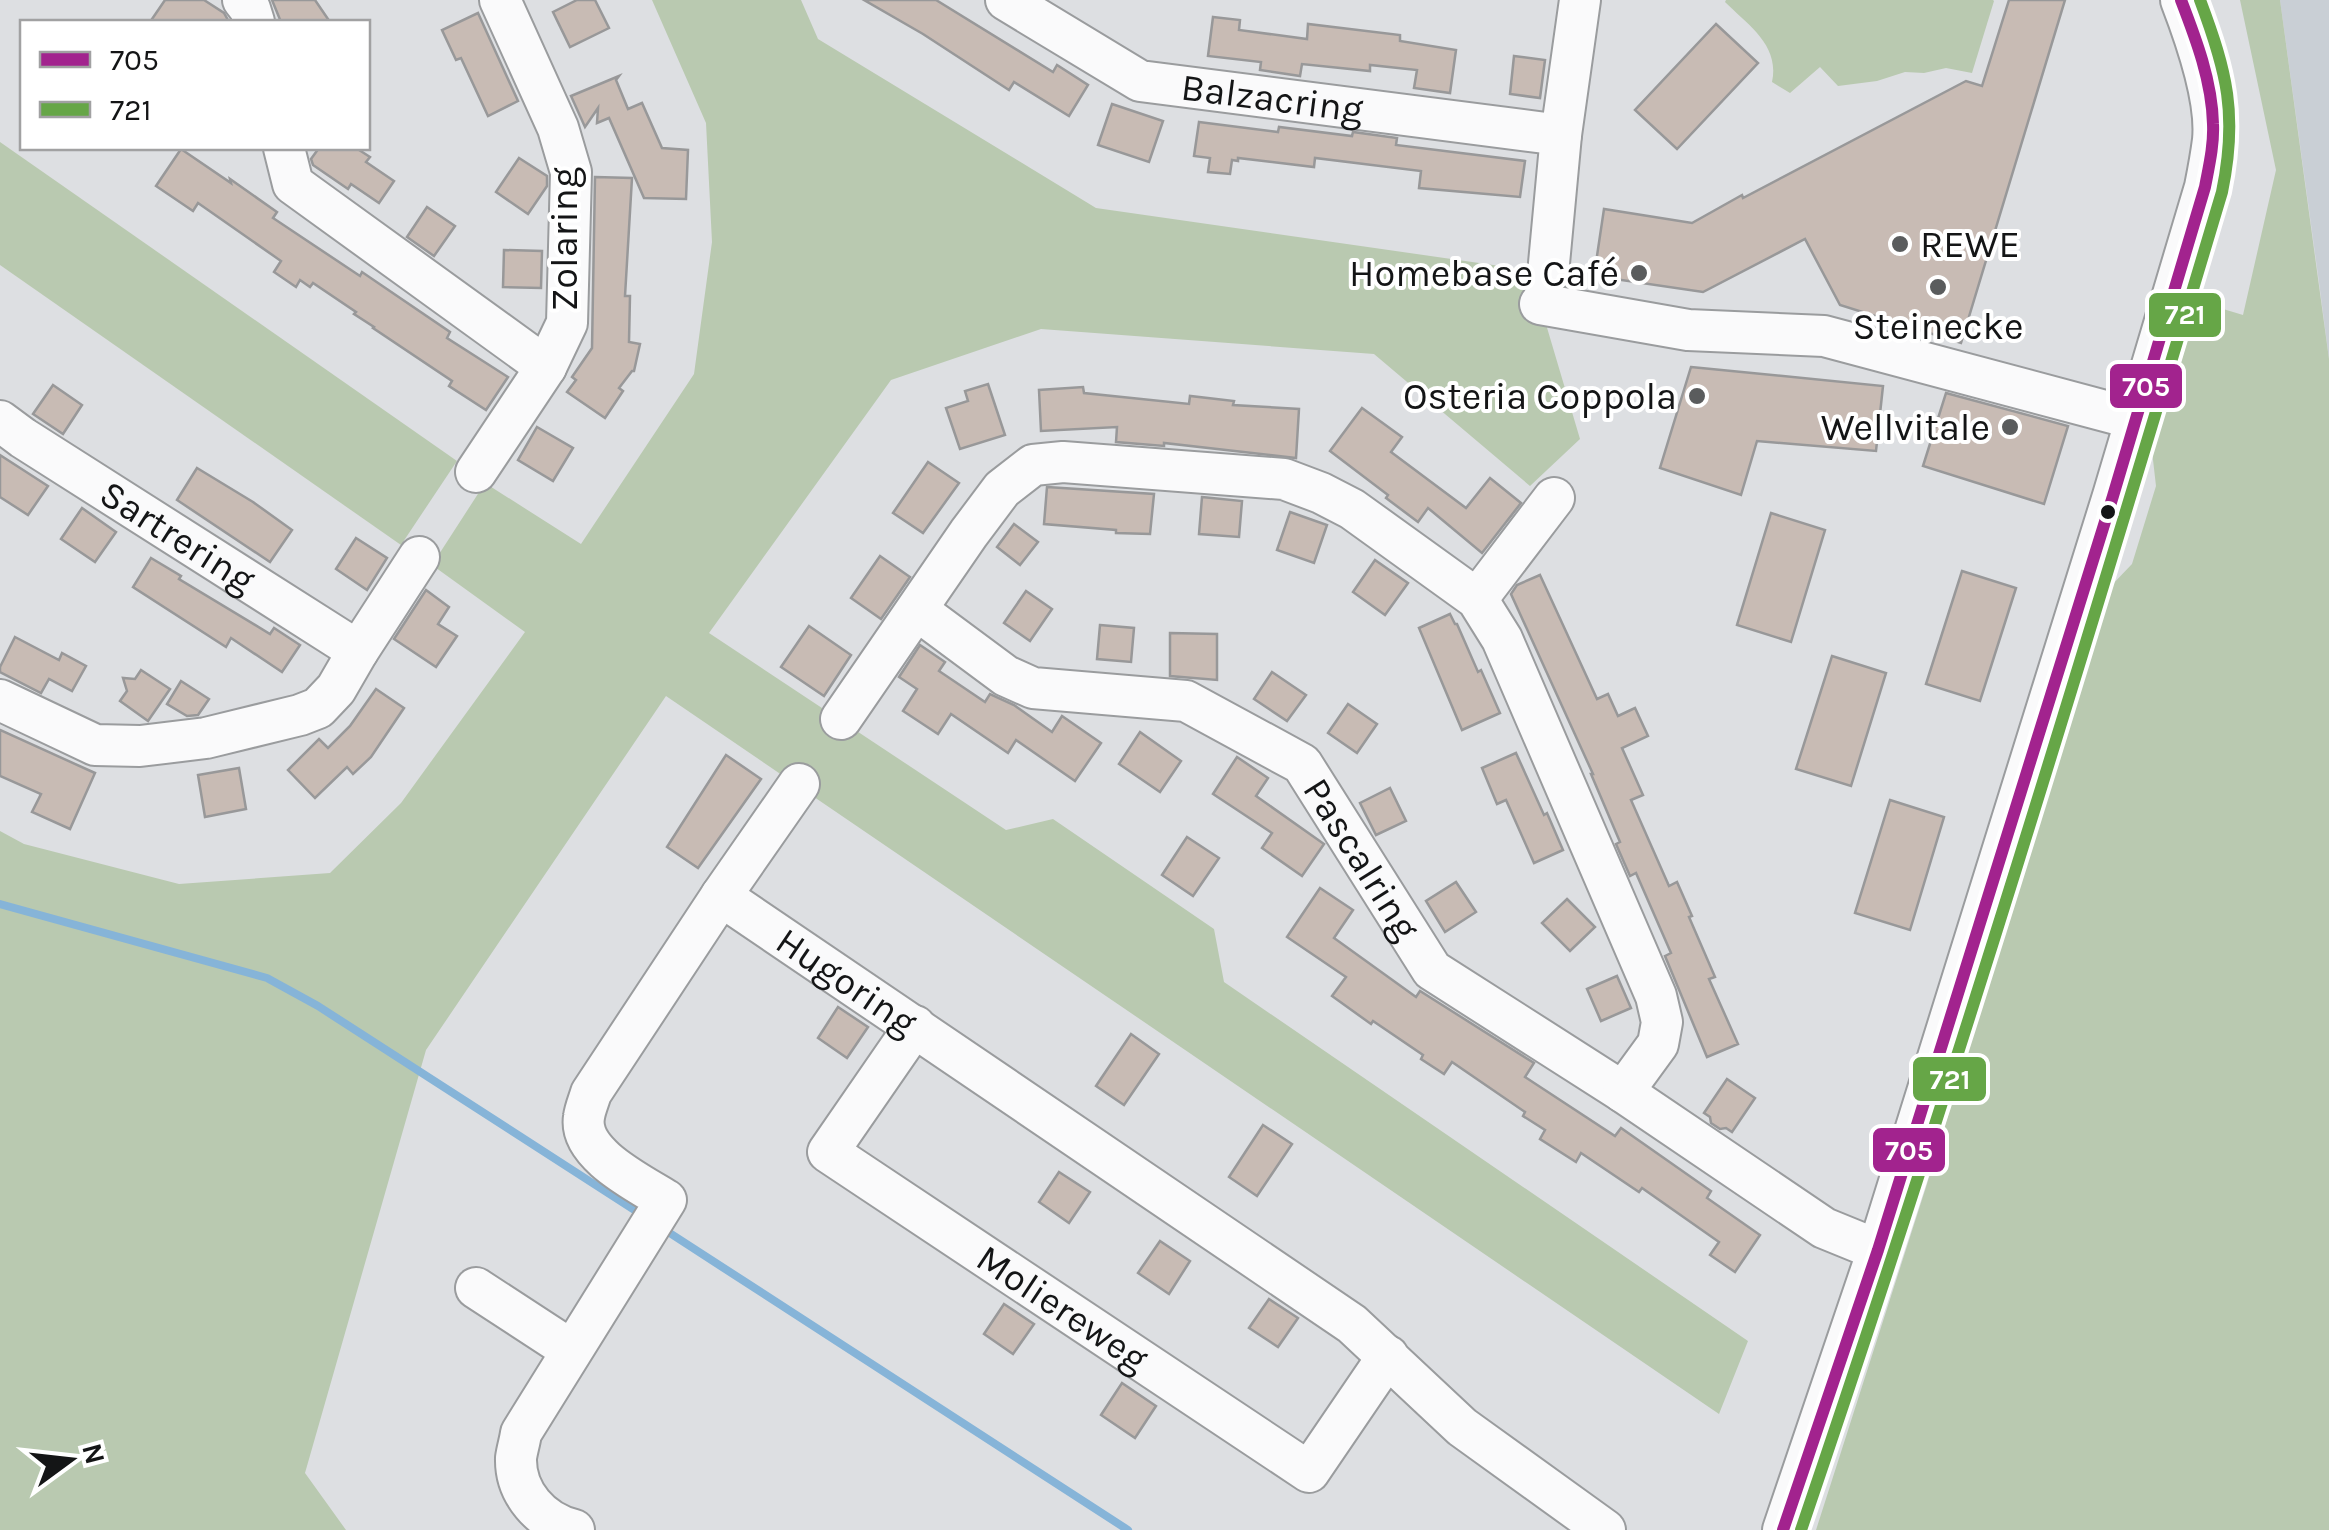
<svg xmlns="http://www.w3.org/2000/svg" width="2329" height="1530" viewBox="0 0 2329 1530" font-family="Karla,sans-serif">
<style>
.built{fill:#c9cfd5}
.green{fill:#b9c9b0}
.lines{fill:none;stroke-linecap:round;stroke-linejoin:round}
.stream{stroke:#86b4d8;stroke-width:8}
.building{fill:#c8bbb4;stroke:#989899;stroke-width:2.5}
.minor-casing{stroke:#9a9c9e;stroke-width:44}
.minor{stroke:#fafafb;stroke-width:40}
.bus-1-casing{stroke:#fff;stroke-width:20}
.bus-2-casing{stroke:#fff;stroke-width:20}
.bus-1{stroke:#a2238e;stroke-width:12}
.bus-2{stroke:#66a647;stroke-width:12}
.poi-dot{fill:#5a5c5d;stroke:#fff;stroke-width:4}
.bus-dot{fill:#141516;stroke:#fff;stroke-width:4}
.labels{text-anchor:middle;stroke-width:8;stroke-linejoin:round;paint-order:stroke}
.street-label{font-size:38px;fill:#141516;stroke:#fff}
.poi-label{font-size:38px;fill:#141516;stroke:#fff;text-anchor:end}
.line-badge{stroke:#fff;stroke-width:4}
.badge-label{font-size:28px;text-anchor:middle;font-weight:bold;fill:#fff}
</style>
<rect width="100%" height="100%" fill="#dddfe2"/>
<!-- built -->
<polygon class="built" points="2280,0 2329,0 2329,359 2319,282"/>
<!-- green -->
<g class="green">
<polygon points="652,0 801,0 818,39 1096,208 1535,271 1540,304 1580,439 1530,486 1374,354 1041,329 891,380 709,633 1006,830 1053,819 1214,929 1224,982 1748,1341 1719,1414 666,696 426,1050 305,1473 346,1530 0,1530 0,831 24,844 179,884 330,873 401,803 525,632 432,565 485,483 581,544 694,374 712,242 706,123"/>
<path d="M1726,0H1993L1994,1L1972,73L1946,68L1924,73L1905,72L1877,81L1838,86L1820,67L1790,93L1772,82C1780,45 1748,25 1725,2Z"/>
<polygon points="2240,0 2280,0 2329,359 2329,1530 1816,1530 1926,1187 2110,587 2132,564 2156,486 2152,451 2200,302 2243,315 2276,170"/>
<polygon points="0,142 457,461 401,545 0,265"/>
</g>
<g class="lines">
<!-- stream -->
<g class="stream">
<polyline points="0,904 267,978 318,1006 642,1215"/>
<polyline points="662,1228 1128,1530"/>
</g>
</g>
<!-- building -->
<g class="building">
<polygon points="165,0 204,0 224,13 229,22 150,22"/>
<polygon points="272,0 315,0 330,22 281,22"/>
<polygon points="577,0 595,0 609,28 570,47 553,12"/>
<polygon points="864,0 936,0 1053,72 1057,65 1088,85 1069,116 1014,82 1009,90 923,34"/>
<polygon points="2009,0 2065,0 1961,343 1840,305 1805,239 1703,292 1594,276 1604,209 1692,223 1742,195 1743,198 1966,81 1982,86"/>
<polygon points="478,13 518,101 488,116 461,58 456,60 442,30"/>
<polygon points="1213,17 1240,20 1239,30 1307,39 1308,24 1400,35 1400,41 1456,50 1450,93 1414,88 1417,70 1370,65 1370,71 1302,64 1300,76 1260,70 1261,62 1208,56"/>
<polygon points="1716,24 1758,63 1677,149 1635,110"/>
<polygon points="1514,56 1545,60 1540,98 1510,94"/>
<polygon points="619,76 616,80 628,109 642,103 662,148 688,150 686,199 644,198 609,118 597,123 598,108 585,127 571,96"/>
<polygon points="1112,104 1163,121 1149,162 1098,145"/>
<polygon points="1199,122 1278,132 1279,127 1352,136 1353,132 1397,138 1396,145 1525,161 1520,197 1419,188 1421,171 1315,158 1314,167 1238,158 1238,161 1232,160 1230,174 1208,172 1210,158 1194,156"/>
<polygon points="319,148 356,148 370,157 366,162 394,181 379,203 351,184 348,189 313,165 311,159"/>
<polygon points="181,149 231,183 230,179 277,212 273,218 360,276 362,272 381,285 450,332 447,338 508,377 486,410 449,386 452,381 373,328 374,327 354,314 356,312 313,283 310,287 300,280 296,287 274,272 281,261 198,203 193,211 156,186"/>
<polygon points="519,158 547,176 547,186 528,214 496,192"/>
<polygon points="595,177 632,178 625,296 630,296 629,342 640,344 634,371 632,371 619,388 623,391 605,418 567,392 576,380 572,377 592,348"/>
<polygon points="427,207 455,226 434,256 407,237"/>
<polygon points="504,250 542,251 541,288 503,287"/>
<polygon points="1691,367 1883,386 1876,451 1757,441 1741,495 1660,468"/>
<polygon points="988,384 1005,435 960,449 946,408 968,401 965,391"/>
<polygon points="53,385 82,405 63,434 33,414"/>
<polygon points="1083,387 1084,393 1189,404 1190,396 1234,401 1233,405 1299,409 1296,458 1164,443 1164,446 1116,442 1117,427 1041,431 1039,390"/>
<polygon points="1946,393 2068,426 2044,504 1923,466"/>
<polygon points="1362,408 1402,437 1391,452 1466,508 1490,478 1521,503 1482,553 1428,508 1418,522 1386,498 1388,495 1330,451"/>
<polygon points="537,427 573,448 553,481 518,460"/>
<polygon points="0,455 48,486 28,515 0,497"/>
<polygon points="928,462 959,483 923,533 893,513"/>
<polygon points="197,468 253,502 292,530 270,562 177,500"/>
<polygon points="1047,487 1154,494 1150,534 1116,533 1116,530 1044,524"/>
<polygon points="1202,497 1242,501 1239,537 1199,534"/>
<polygon points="82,508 116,532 95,562 61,539"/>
<polygon points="1290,512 1327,525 1314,563 1277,550"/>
<polygon points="1771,513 1825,530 1791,642 1737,625"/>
<polygon points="1014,524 1038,542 1020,565 997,547"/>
<polygon points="356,538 387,558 367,590 336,569"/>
<polygon points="880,556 910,577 881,619 851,598"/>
<polygon points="151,558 181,576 179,579 270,634 274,628 300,645 282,672 231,638 226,647 133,587"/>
<polygon points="1375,560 1408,583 1385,615 1353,592"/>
<polygon points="1962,571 2016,588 1980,701 1926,684"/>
<polygon points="1540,575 1597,699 1608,694 1618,716 1635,708 1648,736 1622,748 1643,795 1631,800 1669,886 1677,882 1692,916 1689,917 1715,977 1709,979 1738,1044 1707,1057 1665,956 1671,953 1636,873 1630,876 1616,844 1620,842 1591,774 1593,774 1511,594 1517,585"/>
<polygon points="426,590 449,607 438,624 457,636 436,667 394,639"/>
<polygon points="1026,591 1052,609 1030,641 1004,623"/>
<polygon points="1450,614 1455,624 1457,624 1478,672 1481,670 1500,713 1462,730 1419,628"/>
<polygon points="1100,625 1134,628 1131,662 1097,659"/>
<polygon points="809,626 851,655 824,696 781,667"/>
<polygon points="1170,633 1217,634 1217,680 1170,676"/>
<polygon points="15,637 59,660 62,653 86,666 72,691 49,679 41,693 0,672 0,667"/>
<polygon points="920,645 945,662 939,671 985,702 990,694 1014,705 1052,732 1062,716 1101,743 1075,781 1016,740 1008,753 951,714 938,734 903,711 917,689 899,677"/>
<polygon points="1832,656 1886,673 1851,786 1796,769"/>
<polygon points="141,670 170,689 148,721 120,701 127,691 123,678 135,679"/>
<polygon points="1272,672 1306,695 1287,721 1254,699"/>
<polygon points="181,681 209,699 198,715 187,716 167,704"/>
<polygon points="376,689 404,708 371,757 353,774 347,767 315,798 288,770 319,739 328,748 350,726"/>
<polygon points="1348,704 1377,724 1357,753 1328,733"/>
<polygon points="0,730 95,773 70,829 32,812 41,794 0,776"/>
<polygon points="1140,732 1181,761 1160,792 1119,764"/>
<polygon points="1516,753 1544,815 1547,813 1563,850 1534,863 1506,800 1497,804 1482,768"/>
<polygon points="726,755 761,779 698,868 667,847"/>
<polygon points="1237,757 1268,778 1256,796 1324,844 1302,876 1262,848 1272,833 1213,794"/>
<polygon points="239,768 246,809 205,817 198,775"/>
<polygon points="1390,788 1406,821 1376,835 1360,803"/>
<polygon points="1890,800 1944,817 1910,930 1855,913"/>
<polygon points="1187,837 1219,858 1193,896 1162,875"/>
<polygon points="1456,882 1476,912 1445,932 1426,901"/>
<polygon points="1320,888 1353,910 1334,938 1416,997 1420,991 1534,1063 1525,1077 1615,1136 1621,1128 1711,1191 1707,1198 1760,1235 1735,1272 1710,1255 1719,1242 1642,1188 1639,1192 1581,1153 1576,1162 1540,1139 1545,1130 1523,1116 1525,1112 1452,1062 1444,1074 1421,1059 1423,1055 1373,1021 1371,1024 1332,996 1346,977 1287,937"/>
<polygon points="1567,899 1595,927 1570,951 1542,923"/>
<polygon points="1617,976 1631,1008 1601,1021 1587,989"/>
<polygon points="838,1007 868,1027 847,1058 818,1038"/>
<polygon points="1131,1034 1159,1054 1124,1105 1096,1086"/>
<polygon points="1727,1079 1755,1098 1732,1132 1726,1128 1720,1129 1711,1123 1710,1117 1704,1113"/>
<polygon points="1263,1125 1292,1144 1257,1196 1229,1177"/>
<polygon points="1059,1172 1090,1192 1069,1223 1039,1202"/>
<polygon points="1160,1241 1190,1261 1169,1294 1138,1273"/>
<polygon points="1269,1299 1298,1318 1278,1347 1249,1328"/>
<polygon points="1004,1304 1034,1324 1013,1354 984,1334"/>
<polygon points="1122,1383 1156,1406 1135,1438 1101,1415"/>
</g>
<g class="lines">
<!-- minor casing -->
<g class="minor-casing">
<g id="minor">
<polyline points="243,0 250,9 254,22"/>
<path id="s1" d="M1006,0L1140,81L1561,135"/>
<polyline points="284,148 293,184 546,367"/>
<polyline points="1548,274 1561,135 1580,0"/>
<polyline points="1540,304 1688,330 1824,336 2120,415"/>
<path id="s2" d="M0,421L23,438L358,651L336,689L318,708L300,715L206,738L140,746L95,745L0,700"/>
<polyline points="476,472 546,367 567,323 571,172 558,128 500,0"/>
<polyline points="1477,599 1554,498"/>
<path id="s3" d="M917,610L1006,676L1033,688L1186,701L1302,764L1432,970L1623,1092L1824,1228L1878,1250"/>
<polyline points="358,651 419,557"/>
<polyline points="841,719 969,533 1002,489 1033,465 1063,462 1284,479 1321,493 1352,509 1477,599 1502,639 1656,996 1662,1022 1658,1044 1623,1092"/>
<path id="s4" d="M721,896L1352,1324L1462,1427L1605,1530"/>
<path id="s5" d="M915,1026L828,1152L1309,1472L1388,1356"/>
<polyline points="476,1288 571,1350"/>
<path d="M574,1530C541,1522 515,1493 516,1458C517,1450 520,1441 521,1433L666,1200C639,1183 578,1154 584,1117C585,1109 589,1100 591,1093L721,896L799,784"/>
<path d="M1783,1530L1878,1250L2113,496L2205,187C2208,172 2211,156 2213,140C2217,98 2196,39 2181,0"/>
</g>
</g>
<!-- minor -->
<use href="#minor" class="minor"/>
<!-- bus-1 casing -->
<g class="bus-1-casing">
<path id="bus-1" d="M1783,1530L1878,1250L2113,496L2205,187C2209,166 2214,145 2213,124C2212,81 2196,39 2181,0"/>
</g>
<!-- bus-2 casing -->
<g class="bus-2-casing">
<path id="bus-2" d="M1801,1530C1952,1087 2088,640 2222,192C2238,115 2227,72 2200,0"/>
</g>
<!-- bus-1 -->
<use href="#bus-1" class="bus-1"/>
<!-- bus-2 -->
<use href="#bus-2" class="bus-2"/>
</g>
<!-- markers -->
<g class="poi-dot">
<circle cx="1900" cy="244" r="10"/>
<circle cx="1639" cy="273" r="10"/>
<circle cx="1938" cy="287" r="10"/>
<circle cx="1697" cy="396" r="10"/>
<circle cx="2010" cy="427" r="10"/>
</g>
<circle class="bus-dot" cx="2108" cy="512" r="9"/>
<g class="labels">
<!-- street labels -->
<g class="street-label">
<text dy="13" stroke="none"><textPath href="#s1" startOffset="290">Balzacring</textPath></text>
<text transform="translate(564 239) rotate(-90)" y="13">Zolaring</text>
<text dy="13" stroke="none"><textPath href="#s2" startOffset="212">Sartrering</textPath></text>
<text dy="13" stroke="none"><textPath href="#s3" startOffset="538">Pascalring</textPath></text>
<text dy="13" stroke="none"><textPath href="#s4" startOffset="152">Hugoring</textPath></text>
<text dy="13" stroke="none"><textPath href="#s5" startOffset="435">Moliereweg</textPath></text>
</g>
<!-- poi labels -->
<g class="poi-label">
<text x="1920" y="257" text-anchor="start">REWE</text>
<text x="1619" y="286">Homebase Café</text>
<text x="1938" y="339" text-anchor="middle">Steinecke</text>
<text x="1677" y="409">Osteria Coppola</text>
<text x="1990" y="440">Wellvitale</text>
</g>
</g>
<g class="line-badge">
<rect x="2147" y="291" width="76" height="48" rx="10" fill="#66a647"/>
<rect x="2108" y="362" width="76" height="48" rx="10" fill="#a2238e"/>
<rect x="1911" y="1055" width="77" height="48" rx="10" fill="#66a647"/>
<rect x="1871" y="1126" width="76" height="48" rx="10" fill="#a2238e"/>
</g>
<g class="badge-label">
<text x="2185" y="324">721</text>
<text x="2146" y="396">705</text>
<text x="1950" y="1089">721</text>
<text x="1909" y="1160">705</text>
</g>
<!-- legend -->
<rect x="20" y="20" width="350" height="130" fill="#ffffff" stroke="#a1a1a2" stroke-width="2.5"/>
<rect x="40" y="52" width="50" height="15" fill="#a2238e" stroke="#a1a1a2" stroke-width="2.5"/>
<text x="110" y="70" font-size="30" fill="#141516">705</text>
<rect x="40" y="102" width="50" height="15" fill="#66a647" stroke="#a1a1a2" stroke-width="2.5"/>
<text x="110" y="120" font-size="30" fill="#141516">721</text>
<!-- north arrow -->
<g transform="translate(70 1460) rotate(75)" stroke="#ffffff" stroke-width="8" paint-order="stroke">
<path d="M0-8L18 38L0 25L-18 38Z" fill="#141516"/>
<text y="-15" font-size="28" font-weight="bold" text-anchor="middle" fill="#141516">N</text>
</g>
</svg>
